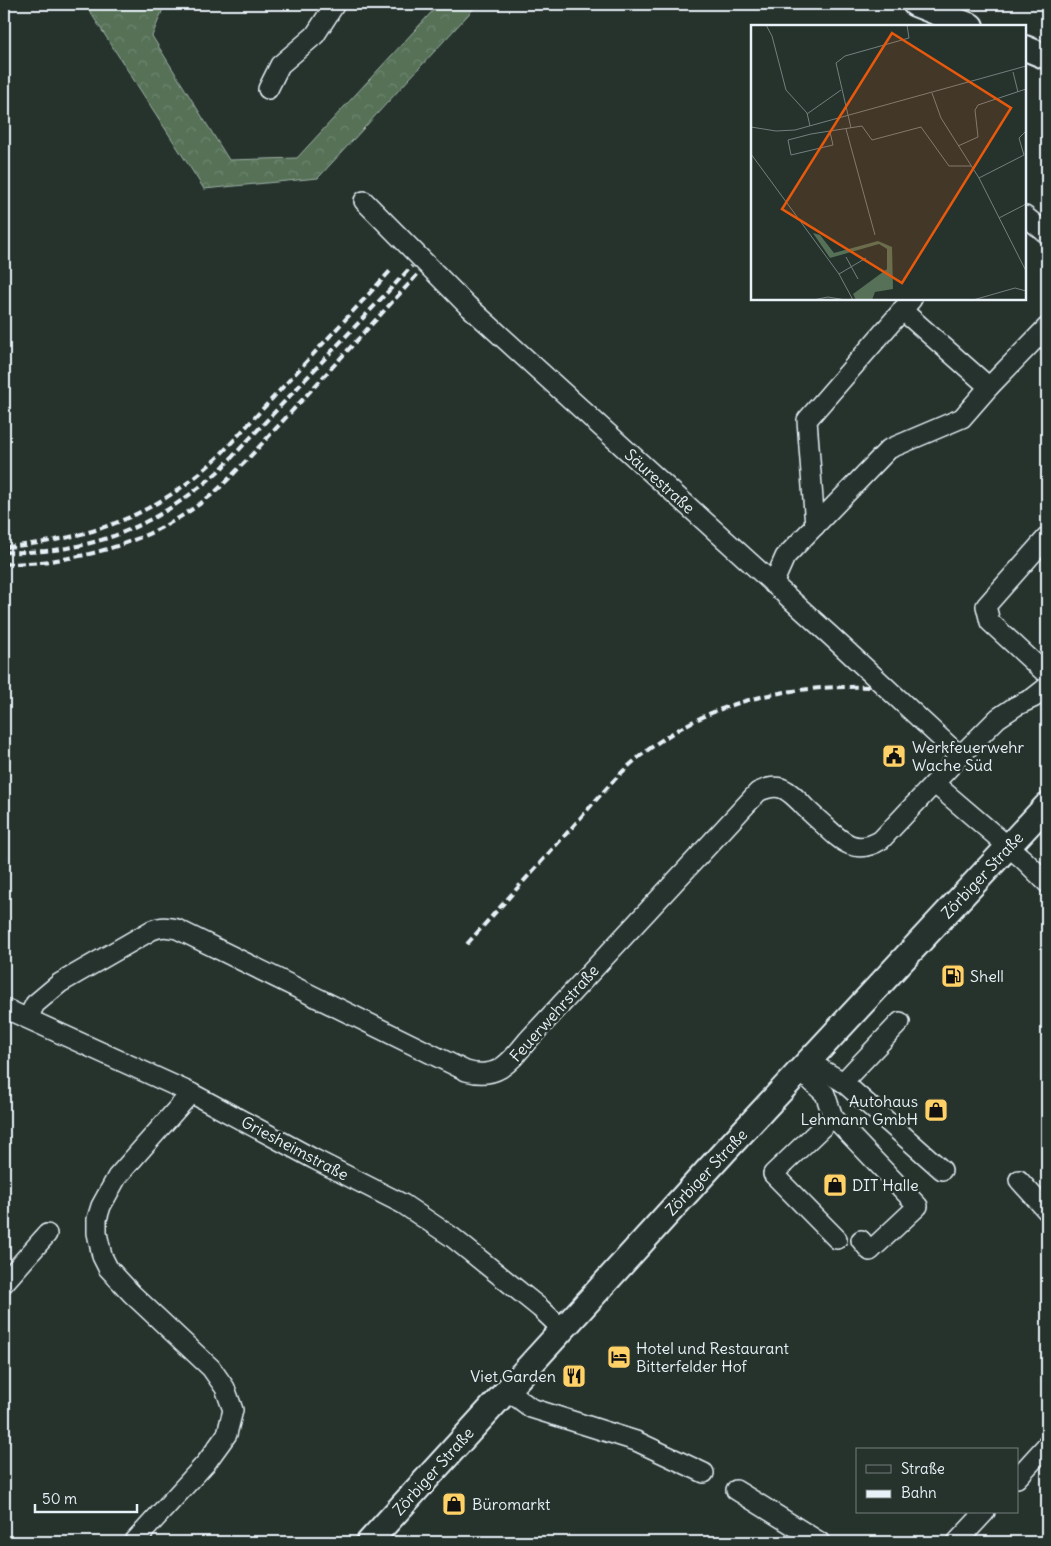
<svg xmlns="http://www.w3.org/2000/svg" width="1051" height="1546" viewBox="0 0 1051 1546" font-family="Delius,sans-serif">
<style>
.forest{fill:url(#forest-crowns);stroke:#9fb1a8}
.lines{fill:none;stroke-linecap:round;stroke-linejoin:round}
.minor-casing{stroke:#e8f1f8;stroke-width:22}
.major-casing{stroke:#e8f1f8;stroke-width:28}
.minor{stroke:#26332d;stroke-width:19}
.major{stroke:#26332d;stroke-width:24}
.rail{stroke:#e8f1f8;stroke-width:4;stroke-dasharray:8 4;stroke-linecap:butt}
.labels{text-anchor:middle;stroke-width:5;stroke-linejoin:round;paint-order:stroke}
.street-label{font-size:16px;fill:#e8f1f8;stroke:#26332d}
.poi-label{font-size:16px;fill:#e8f1f8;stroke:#26332d;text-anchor:start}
.inset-road{fill:none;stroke:#747f7e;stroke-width:1}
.view{fill:#e8590c;fill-opacity:0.15;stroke:#e8590c;stroke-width:2.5}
.inset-edge{fill:none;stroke:#e8f1f8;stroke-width:2.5}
</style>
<defs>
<pattern id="forest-crowns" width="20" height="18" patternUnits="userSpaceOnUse" patternTransform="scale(1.25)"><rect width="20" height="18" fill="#567157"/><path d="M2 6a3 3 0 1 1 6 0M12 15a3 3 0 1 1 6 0" fill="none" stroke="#6e8670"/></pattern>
</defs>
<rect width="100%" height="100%" fill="#26332d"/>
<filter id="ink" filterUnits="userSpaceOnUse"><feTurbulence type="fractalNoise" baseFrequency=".02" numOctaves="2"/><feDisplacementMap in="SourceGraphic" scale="10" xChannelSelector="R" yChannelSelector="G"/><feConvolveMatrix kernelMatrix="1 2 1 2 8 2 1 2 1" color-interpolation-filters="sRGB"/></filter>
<g filter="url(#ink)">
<!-- forest -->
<polygon class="forest" points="85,4 165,4 152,36 229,160 297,158 439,4 478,4 318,178 204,189"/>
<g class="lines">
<!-- minor casing -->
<g class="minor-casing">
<g id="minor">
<polyline points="268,89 280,65 315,35 335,4"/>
<polyline points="364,201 467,305 833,638 960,756"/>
<polyline points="1025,216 1047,234"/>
<polyline points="902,310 989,387"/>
<polyline points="815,526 807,420 912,299"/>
<polyline points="1047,537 986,606 990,622 1042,670 1047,672"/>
<polyline points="773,584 785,557 889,449 962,418 989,387 1047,327"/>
<polyline points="935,784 1024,860 1047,883"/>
<polyline points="4,1008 191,1093 314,1159 403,1204 452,1237 540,1308 562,1329"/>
<path d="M28,1018L35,1004L60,983L152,930C162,926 167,927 177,929L466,1071C498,1080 510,1062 528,1040L758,792C766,788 773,786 781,788C790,791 794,797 800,802C807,810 815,817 823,824C841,841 855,856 881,840L960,756L998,718L1016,706L1033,698L1047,687"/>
<polyline points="809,1062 843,1082 942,1170"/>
<polyline points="800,1071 825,1094 833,1117 918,1206 870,1251 861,1240"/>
<polyline points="843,1082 900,1022"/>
<polyline points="833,1117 773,1174 837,1239"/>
<polyline points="1019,1180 1047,1211"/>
<polyline points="4,1283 47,1234"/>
<polyline points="507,1390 531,1408 636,1441 704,1473"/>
<polyline points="1017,1478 1047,1445"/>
<polyline points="736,1490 820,1542"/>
<polyline points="134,1542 206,1463 227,1434 233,1410 225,1388 211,1368 132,1294 108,1268 102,1256 97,1233 97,1219 101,1206 117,1177 191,1093"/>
<polyline points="957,1542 985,1512"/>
</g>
</g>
<!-- major casing -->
<g class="major-casing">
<g id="major">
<polyline points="915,4 971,26"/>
<polyline points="1025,48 1047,57"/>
<polyline points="369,1542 725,1151 1047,805"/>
</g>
</g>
<!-- minor -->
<use href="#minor" class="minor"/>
<!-- major -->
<use href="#major" class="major"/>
<!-- rail -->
<g class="rail">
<path d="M6,547C91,539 158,515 220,455L392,269"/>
<path d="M4,552C89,555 156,527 220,470L412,266"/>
<path d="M4,564C81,563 156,542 216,491C226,482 236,471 246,461L417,275"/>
<path d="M467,944C500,907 533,871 566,834C590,808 612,779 639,757C707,701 784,685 869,687"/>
</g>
</g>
</g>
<!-- icons -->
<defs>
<g id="civic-square" transform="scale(1.25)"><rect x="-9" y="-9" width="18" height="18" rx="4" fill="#ffd166" stroke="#26332d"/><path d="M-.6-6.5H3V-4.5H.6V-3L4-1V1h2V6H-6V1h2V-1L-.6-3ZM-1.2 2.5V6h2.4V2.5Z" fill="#111"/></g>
<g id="fuel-square" transform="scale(1.25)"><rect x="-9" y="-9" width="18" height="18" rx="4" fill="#ffd166" stroke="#26332d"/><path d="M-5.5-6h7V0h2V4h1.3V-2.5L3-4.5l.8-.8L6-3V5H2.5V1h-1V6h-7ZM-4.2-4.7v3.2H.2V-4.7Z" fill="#111"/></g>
<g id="shop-square" transform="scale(1.25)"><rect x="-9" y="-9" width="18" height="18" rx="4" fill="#ffd166" stroke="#26332d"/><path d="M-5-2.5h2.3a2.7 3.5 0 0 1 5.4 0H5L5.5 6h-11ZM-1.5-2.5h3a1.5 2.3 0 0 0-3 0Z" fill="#111"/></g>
<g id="hotel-square" transform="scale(1.25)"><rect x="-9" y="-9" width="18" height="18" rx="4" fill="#ffd166" stroke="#26332d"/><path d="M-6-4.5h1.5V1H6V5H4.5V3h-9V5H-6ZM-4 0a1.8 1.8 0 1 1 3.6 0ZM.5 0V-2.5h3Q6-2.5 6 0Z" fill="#111"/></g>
<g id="restaurant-square" transform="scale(1.25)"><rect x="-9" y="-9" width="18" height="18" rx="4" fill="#ffd166" stroke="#26332d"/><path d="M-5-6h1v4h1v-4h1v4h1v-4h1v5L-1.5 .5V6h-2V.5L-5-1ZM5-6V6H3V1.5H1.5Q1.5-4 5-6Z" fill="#111"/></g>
</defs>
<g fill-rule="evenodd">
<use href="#civic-square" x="894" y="756"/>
<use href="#fuel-square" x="953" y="976"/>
<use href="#shop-square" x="936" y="1110"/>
<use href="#shop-square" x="835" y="1185"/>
<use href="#hotel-square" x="619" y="1357"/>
<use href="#restaurant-square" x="574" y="1376"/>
<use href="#shop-square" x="454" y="1504"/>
</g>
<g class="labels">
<!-- street labels -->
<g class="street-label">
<text transform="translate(660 481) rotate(42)" y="6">Säurestraße</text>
<text transform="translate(982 875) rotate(-47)" y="6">Zörbiger Straße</text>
<text transform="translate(554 1013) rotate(-48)" y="6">Feuerwehrstraße</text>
<text transform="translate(295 1148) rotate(28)" y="6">Griesheimstraße</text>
<text transform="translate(706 1172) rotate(-47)" y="6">Zörbiger Straße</text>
<text transform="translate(433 1471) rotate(-48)" y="6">Zörbiger Straße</text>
</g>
<!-- poi labels -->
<g class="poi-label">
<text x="912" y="753">Werkfeuerwehr<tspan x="912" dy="18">Wache Süd</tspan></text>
<text x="970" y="982">Shell</text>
<text x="918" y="1107" text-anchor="end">Autohaus<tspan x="918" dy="18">Lehmann GmbH</tspan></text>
<text x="852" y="1191">DIT Halle</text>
<text x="636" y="1354">Hotel und Restaurant<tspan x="636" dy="18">Bitterfelder Hof</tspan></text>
<text x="556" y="1382" text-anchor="end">Viet Garden</text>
<text x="472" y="1510">Büromarkt</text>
</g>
</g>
<!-- overview -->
<g transform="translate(751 25)">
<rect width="275" height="275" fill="#26332d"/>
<path d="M62,208L69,210L83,228L127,216L141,222L142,264L124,267L121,275H105L102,269L136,244V224L128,219L79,233Z" fill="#567157"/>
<path class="inset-road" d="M15,0L21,11L35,65L56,88L59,101M262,47L267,67M181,68L190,93L228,153L275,246M56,89L90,65M0,102L25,106L44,105L275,41M100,103L85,38L94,31L158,13L156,0M95,104L124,210M79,107L82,120L40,130L37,115L60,109L111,101L121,115L170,102L198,141H220M207,121L227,112L224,85L227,80L275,64M0,129L88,249L102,275M228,153L273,130L268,113L275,106M248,193L275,179M95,232L107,254M88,249L115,233M62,275L77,272L95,275M222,275L264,263L275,266"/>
<path class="view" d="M141,8L260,83L151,258L31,184Z"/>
<rect width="275" height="275" class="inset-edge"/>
</g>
<!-- margin -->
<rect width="1051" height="1546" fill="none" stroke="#26332d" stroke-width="20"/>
<rect x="10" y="10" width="1031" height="1526" fill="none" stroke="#e8f1f8" stroke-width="2" filter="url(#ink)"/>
<!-- legend -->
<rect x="856" y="1448" width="162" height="65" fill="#26332d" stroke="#747f7e"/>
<rect x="866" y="1465" width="25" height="8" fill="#26332d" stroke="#747f7e"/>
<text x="901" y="1474" font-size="15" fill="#e8f1f8">Straße</text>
<rect x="866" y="1490" width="25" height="8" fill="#e8f1f8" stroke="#747f7e"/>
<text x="901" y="1498" font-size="15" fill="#e8f1f8">Bahn</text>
<!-- scale -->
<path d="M35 1504v8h102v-8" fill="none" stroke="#e8f1f8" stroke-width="2.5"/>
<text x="42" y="1504" font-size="15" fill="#e8f1f8" stroke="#26332d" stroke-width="4" paint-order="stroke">50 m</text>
</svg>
